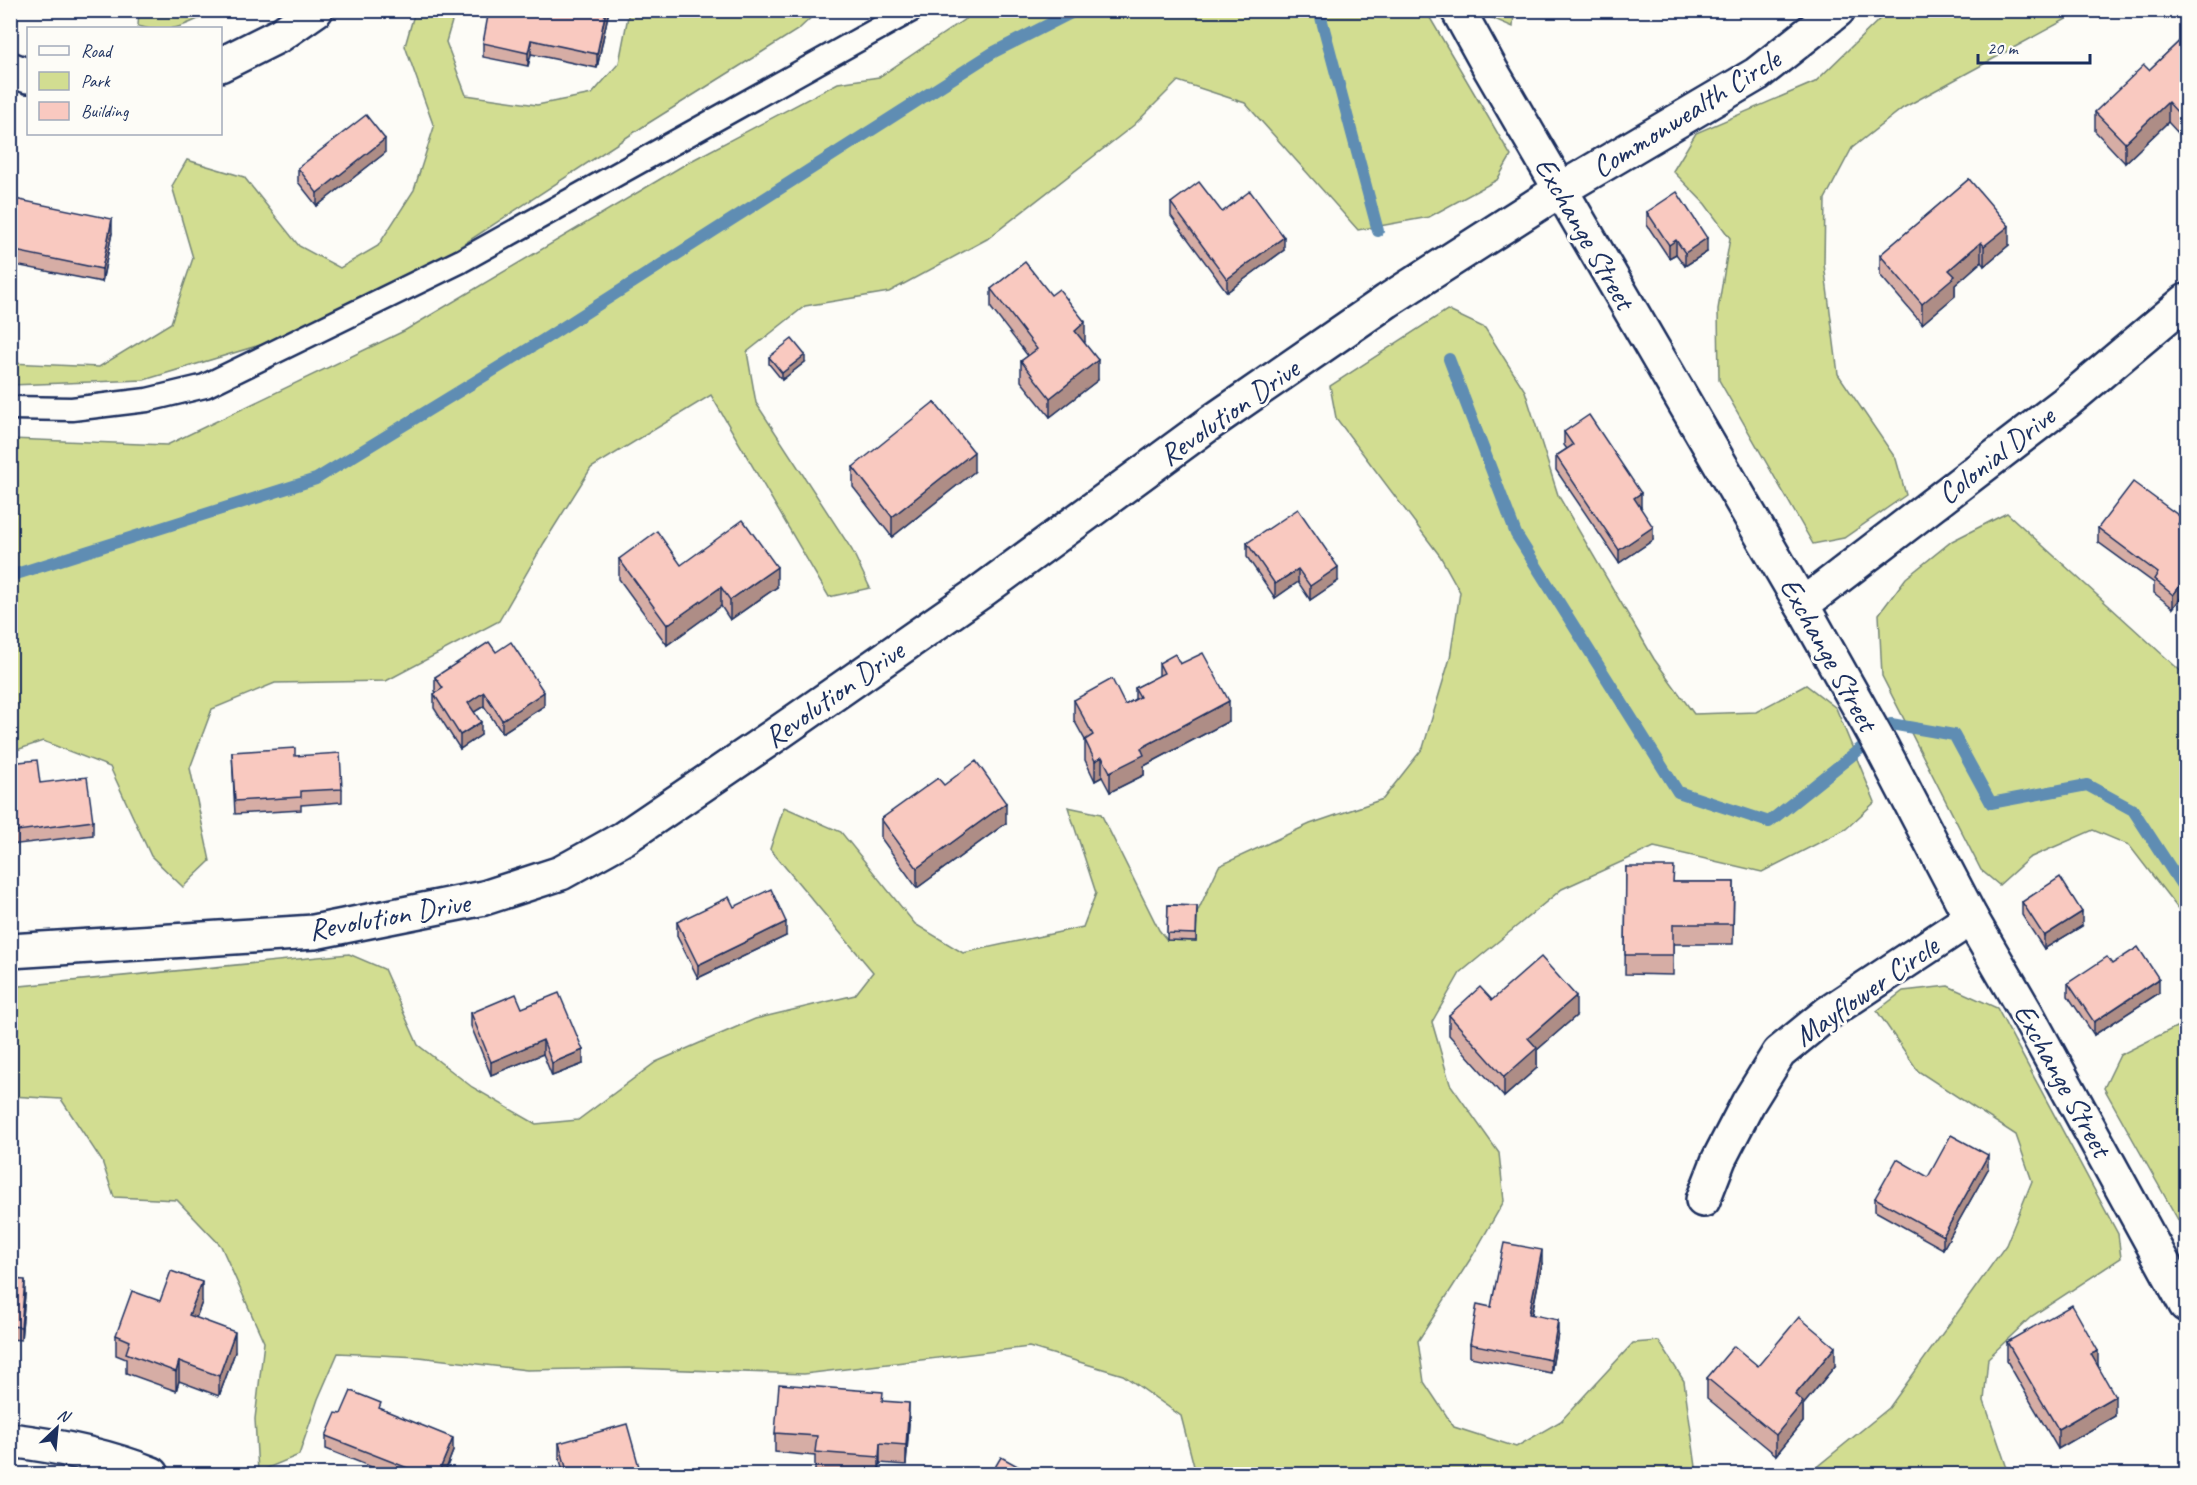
<svg xmlns="http://www.w3.org/2000/svg" width="2197" height="1485" viewBox="0 0 2197 1485" font-family="Caveat,sans-serif">
<style>
.green{fill:#d2dd91;stroke:#768678;stroke-width:1.5}
.lines{fill:none;stroke-linecap:round;stroke-linejoin:round}
.stream{stroke:#5e8db3;stroke-width:12}
.lane-casing{stroke:#1b2f5e;stroke-width:27}
.street-casing{stroke:#1b2f5e;stroke-width:38}
.lane{stroke:#fdfcf7;stroke-width:22}
.street{stroke:#fdfcf7;stroke-width:33}
.wall{fill:#d6ada5;stroke:#1b2f5e;stroke-width:1.5}
.shaded-wall{fill:#ae8d86;stroke:#1b2f5e;stroke-width:1.5}
.building{fill:#f9c9c0;stroke:#1b2f5e;stroke-width:1.5}
.labels{text-anchor:middle;stroke-width:6;stroke-linejoin:round;paint-order:stroke}
.street-label{font-size:30px;fill:#1b2f5e;stroke:#fdfcf7}
</style>
<rect width="100%" height="100%" fill="#fdfcf7"/>
<filter id="ink" filterUnits="userSpaceOnUse"><feTurbulence type="fractalNoise" baseFrequency=".0167" numOctaves="2"/><feDisplacementMap in="SourceGraphic" scale="12" xChannelSelector="R" yChannelSelector="G"/><feConvolveMatrix kernelMatrix="1 2 1 2 8 2 1 2 1" color-interpolation-filters="sRGB"/></filter>
<g filter="url(#ink)">
<!-- green -->
<g class="green">
<path d="M139,11V10L214,11C189,24 168,36 138,26Z"/>
<polygon points="415,11 455,11 446,42 466,95 537,105 592,94 619,63 629,11 818,11 799,29 647,124 412,278 280,339 144,380 11,385 10,363 99,367 171,323 193,258 172,186 187,160 244,177 299,246 340,268 378,246 414,190 434,127 405,46"/>
<polygon points="977,11 1426,11 1511,156 1497,180 1429,217 1358,230 1245,103 1178,81 1134,125 987,239 889,292 805,306 747,352 756,403 852,550 870,588 829,597 711,395 591,468 544,543 499,621 386,681 275,683 212,709 190,768 210,861 183,887 151,856 110,767 43,741 11,752 11,439 167,445 404,331 689,162 838,83 879,77"/>
<polygon points="1483,11 1514,11 1513,27 1485,15"/>
<polygon points="1888,11 2081,11 1903,108 1852,148 1825,199 1824,264 1838,374 1896,459 1906,495 1844,538 1813,544 1719,380 1718,309 1730,238 1705,204 1673,171 1696,133 1815,82"/>
<polygon points="1447,310 1485,328 1525,391 1558,495 1654,659 1694,714 1756,712 1806,685 1836,708 1875,802 1846,829 1762,872 1654,847 1562,889 1460,973 1432,1022 1450,1084 1499,1153 1504,1201 1473,1255 1418,1341 1424,1382 1454,1427 1516,1447 1561,1421 1633,1343 1659,1341 1684,1381 1697,1474 1196,1474 1181,1416 1123,1375 1029,1347 804,1374 628,1368 527,1370 419,1357 338,1353 318,1399 299,1455 258,1472 255,1419 264,1342 221,1246 177,1200 114,1197 102,1161 61,1099 11,1096 10,987 349,954 384,969 418,1045 472,1087 536,1124 578,1120 656,1062 755,1019 855,995 873,972 770,849 784,807 841,832 915,924 963,953 1083,927 1096,893 1068,807 1101,814 1159,930 1167,940 1196,941 1197,913 1219,866 1310,824 1383,799 1423,748 1450,658 1460,592 1440,556 1336,418 1330,386"/>
<polygon points="2007,513 2186,676 2186,919 2129,845 2093,830 2029,858 1999,885 1981,870 1882,676 1879,614 1906,578 1952,541"/>
<polygon points="1948,986 1997,1008 2118,1234 2121,1258 2032,1316 1988,1358 1984,1401 2009,1474 1808,1474 1889,1408 2006,1245 2032,1181 2016,1135 1918,1071 1877,1011 1903,991"/>
<polygon points="2186,1022 2186,1234 2104,1088 2120,1055"/>
</g>
<g class="lines">
<!-- stream -->
<g class="stream">
<polyline points="1319,10 1378,231"/>
<polyline points="1449,359 1516,534 1678,792 1769,822 1891,724 1954,735 1991,803 2087,785 2133,810 2181,884 2186,888"/>
<polyline points="10,576 316,479 543,340 994,52 1077,10"/>
</g>
<!-- lane casing -->
<g class="lane-casing">
<polyline id="lane" points="10,408 72,409 147,400 205,386 461,261 912,10"/>
</g>
<!-- street casing -->
<g class="street-casing">
<g id="street">
<polyline points="1458,10 1491,70 1802,605 1881,746 1971,918 2025,1011 2186,1305"/>
<polyline points="220,65 280,35 316,10"/>
<polyline points="10,69 28,76"/>
<polyline points="1802,605 2065,403 2186,301"/>
<polyline points="10,951 314,932 484,898 561,873 624,838 774,736 979,593 1213,421 1387,301 1560,190 1757,74 1838,10"/>
<polyline points="1703,1200 1719,1159 1748,1103 1779,1053 1828,1013 1971,918"/>
<path d="M10,1440C59,1446 107,1456 152,1474"/>
</g>
</g>
<!-- lane -->
<use href="#lane" class="lane"/>
<!-- street -->
<use href="#street" class="street"/>
</g>
<!-- wall -->
<g class="wall">
<polygon points="609,10 597,68 531,54 528,66 483,57 483,43 531,13"/>
<polygon points="2187,34 2179,134 2168,122 2125,163 2095,131 2095,112 2149,70"/>
<polygon points="385,153 317,206 298,182 298,168"/>
<polygon points="1969,179 2009,245 1984,266 1981,262 1955,285 1955,296 1922,324 1880,275 1880,255"/>
<polygon points="10,198 112,233 102,282 10,264"/>
<polygon points="1171,203 1222,212 1284,250 1227,292 1171,216"/>
<polygon points="1647,212 1707,252 1685,266 1676,254 1669,258 1647,225"/>
<polygon points="991,289 1051,295 1085,342 1084,343 1098,380 1050,417 1021,381 1021,361 1028,356 991,308"/>
<polygon points="769,357 805,362 782,380 769,364"/>
<polygon points="1564,432 1641,507 1640,507 1653,540 1619,563 1556,470 1556,456 1567,449 1564,445"/>
<polygon points="853,467 974,472 892,537 853,487"/>
<polygon points="2182,527 2187,530 2187,590 2173,608 2154,593 2154,583 2098,542 2098,528"/>
<polygon points="1247,543 1338,581 1310,600 1298,582 1275,598 1247,557"/>
<polygon points="619,559 681,565 777,587 730,620 721,606 667,645 619,579"/>
<polygon points="496,652 544,706 502,733 484,706 474,712 481,735 460,749 434,708 434,694 437,693 435,691 435,677"/>
<polygon points="1159,663 1180,664 1229,721 1144,766 1144,775 1110,792 1102,777 1095,781 1085,760 1085,740 1074,720 1074,700 1125,705 1135,699 1135,688 1159,676"/>
<polygon points="232,752 295,756 342,789 342,802 301,805 301,810 235,814"/>
<polygon points="10,763 40,783 93,821 93,835 10,845"/>
<polygon points="944,785 1006,823 917,888 881,838 881,819"/>
<polygon points="1626,867 1674,882 1734,882 1733,944 1673,944 1673,975 1625,974"/>
<polygon points="2022,902 2082,926 2044,949 2022,915"/>
<polygon points="1168,905 1197,906 1196,941 1167,940"/>
<polygon points="734,907 786,936 698,978 677,936 677,922"/>
<polygon points="2112,964 2159,993 2094,1035 2068,996 2068,983"/>
<polygon points="1492,1000 1576,1016 1537,1050 1537,1068 1504,1097 1449,1035 1449,1015"/>
<polygon points="522,1008 583,1064 552,1076 543,1054 491,1075 471,1026 471,1013"/>
<polygon points="1988,1169 1943,1249 1875,1211 1875,1198 1928,1177"/>
<polygon points="1542,1264 1532,1314 1558,1333 1551,1373 1470,1357 1470,1344 1491,1307"/>
<polygon points="10,1279 25,1294 21,1340 10,1339"/>
<polygon points="160,1301 202,1302 196,1318 235,1352 219,1396 179,1381 176,1391 126,1373 126,1359 116,1355 116,1335"/>
<polygon points="2007,1342 2098,1365 2115,1416 2058,1449 2007,1361"/>
<polygon points="1758,1366 1835,1366 1803,1405 1803,1422 1776,1455 1707,1398 1707,1378"/>
<polygon points="883,1401 909,1423 906,1465 880,1463 879,1474 850,1474 815,1472 815,1456 775,1452 775,1433"/>
<polygon points="381,1409 453,1451 444,1474 389,1474 326,1449 326,1436 341,1414"/>
<polygon points="559,1443 641,1474 564,1474 559,1457"/>
</g>
<!-- shaded-wall -->
<g class="shaded-wall">
<polygon points="606,10 609,10 597,68 597,54"/>
<polygon points="531,40 531,54 528,66 528,53"/>
<polygon points="2168,102 2168,122 2125,163 2125,143"/>
<polygon points="2187,107 2187,127 2179,134 2179,114"/>
<polygon points="385,139 385,153 317,206 317,193"/>
<polygon points="112,219 112,233 102,282 102,269"/>
<polygon points="2009,226 2009,245 1984,266 1984,246"/>
<polygon points="1284,237 1284,250 1227,292 1227,279"/>
<polygon points="1707,238 1707,252 1685,266 1685,253"/>
<polygon points="1676,240 1676,254 1669,258 1669,245"/>
<polygon points="1981,242 1981,262 1955,285 1955,296 1922,324 1922,304 1949,270"/>
<polygon points="1085,322 1085,342 1075,351 1075,331"/>
<polygon points="805,355 805,362 782,380 782,373"/>
<polygon points="1098,360 1098,380 1050,417 1050,398"/>
<polygon points="974,452 974,472 892,537 892,517"/>
<polygon points="1641,493 1641,507 1634,511 1634,498"/>
<polygon points="2182,518 2182,532 2178,524"/>
<polygon points="1653,527 1653,540 1619,563 1619,550"/>
<polygon points="777,567 777,587 730,620 730,600"/>
<polygon points="1338,567 1338,581 1310,600 1310,586"/>
<polygon points="1298,569 1298,582 1275,598 1275,584"/>
<polygon points="2187,577 2187,590 2173,608 2173,595"/>
<polygon points="721,587 721,606 667,645 667,625"/>
<polygon points="484,692 484,706 468,716 468,703"/>
<polygon points="544,692 544,706 502,733 502,720"/>
<polygon points="1229,701 1229,721 1144,766 1144,775 1110,792 1110,772 1141,748"/>
<polygon points="481,722 481,735 460,749 460,735"/>
<polygon points="1102,757 1102,777 1095,781 1095,761"/>
<polygon points="1006,803 1006,823 917,888 917,868"/>
<polygon points="2082,912 2082,926 2044,949 2044,936"/>
<polygon points="786,922 786,936 698,978 698,965"/>
<polygon points="2159,979 2159,993 2094,1035 2094,1022"/>
<polygon points="1576,996 1576,1016 1537,1050 1537,1068 1504,1097 1504,1077 1528,1038"/>
<polygon points="543,1040 543,1054 491,1075 491,1062"/>
<polygon points="583,1050 583,1064 552,1076 552,1063"/>
<polygon points="1988,1155 1988,1169 1943,1249 1943,1236"/>
<polygon points="1542,1250 1542,1264 1529,1327 1529,1314"/>
<polygon points="25,1280 25,1294 21,1340 21,1327"/>
<polygon points="202,1282 202,1302 189,1335 189,1315"/>
<polygon points="1558,1320 1558,1333 1551,1373 1551,1360"/>
<polygon points="235,1332 235,1352 219,1396 219,1376"/>
<polygon points="1835,1347 1835,1366 1803,1405 1803,1422 1776,1455 1776,1435 1795,1395"/>
<polygon points="2098,1351 2098,1371 2091,1354"/>
<polygon points="179,1361 179,1381 176,1391 176,1372"/>
<polygon points="2115,1396 2115,1416 2058,1449 2058,1429"/>
<polygon points="909,1403 909,1423 906,1465 906,1445"/>
<polygon points="453,1438 453,1451 444,1474 438,1474"/>
<polygon points="880,1443 880,1463 879,1474 879,1457"/>
</g>
<!-- building -->
<g class="building">
<polygon points="489,10 519,10 531,13 532,10 606,10 597,54 531,40 528,53 483,43"/>
<polygon points="2187,34 2187,107 2179,114 2168,102 2125,143 2095,112 2144,65 2149,70"/>
<polygon points="366,115 385,139 317,193 298,168"/>
<polygon points="1969,179 2009,226 1984,246 1981,242 1949,270 1955,276 1922,304 1880,255"/>
<polygon points="1199,182 1222,212 1250,191 1284,237 1227,279 1171,203"/>
<polygon points="1677,192 1707,238 1685,253 1676,240 1669,245 1647,212"/>
<polygon points="10,198 112,219 102,269 10,250"/>
<polygon points="1025,262 1051,295 1059,289 1085,322 1075,331 1098,360 1050,398 1021,361 1037,349 991,289"/>
<polygon points="792,339 805,355 782,373 769,357"/>
<polygon points="934,402 974,452 892,517 853,467"/>
<polygon points="1589,415 1641,493 1634,498 1653,527 1619,550 1556,456 1573,445 1564,432"/>
<polygon points="2133,482 2182,518 2178,524 2187,530 2187,577 2173,595 2154,579 2158,573 2098,528"/>
<polygon points="1298,509 1338,567 1310,586 1298,569 1275,584 1247,543"/>
<polygon points="743,520 777,567 730,600 721,587 667,625 619,559 657,531 681,565"/>
<polygon points="489,642 496,652 511,642 544,692 502,720 484,692 468,703 481,722 460,735 434,694 443,688 435,677"/>
<polygon points="1203,653 1229,701 1141,748 1144,755 1110,772 1102,757 1095,761 1085,740 1093,735 1074,700 1112,679 1125,705 1140,697 1135,688 1164,673 1159,663 1175,654 1180,664"/>
<polygon points="295,748 295,756 340,753 342,789 301,791 301,797 235,801 232,752"/>
<polygon points="37,760 40,783 87,777 93,821 10,832 10,763"/>
<polygon points="976,761 1006,803 917,868 881,819 938,778 944,785"/>
<polygon points="1626,867 1674,867 1673,882 1734,882 1733,924 1673,924 1673,955 1625,955"/>
<polygon points="2060,877 2082,912 2044,936 2022,902"/>
<polygon points="771,889 786,922 698,965 677,922 729,897 734,907"/>
<polygon points="1168,905 1197,906 1196,934 1167,933"/>
<polygon points="2138,947 2159,979 2094,1022 2068,983 2107,957 2112,964"/>
<polygon points="1541,957 1576,996 1528,1038 1537,1048 1504,1077 1449,1015 1480,987 1492,1000"/>
<polygon points="559,993 583,1050 552,1063 543,1040 491,1062 471,1013 516,994 522,1008"/>
<polygon points="1951,1135 1988,1155 1943,1236 1875,1198 1897,1159 1928,1177"/>
<polygon points="1504,1243 1542,1250 1529,1314 1558,1320 1551,1360 1470,1344 1477,1304 1491,1307"/>
<polygon points="171,1271 202,1282 189,1315 235,1332 219,1376 179,1361 176,1372 126,1353 130,1341 116,1335 132,1291 160,1301"/>
<polygon points="10,1279 25,1280 21,1327 10,1326"/>
<polygon points="2072,1305 2098,1351 2091,1354 2115,1396 2058,1429 2007,1342"/>
<polygon points="1799,1317 1835,1347 1795,1395 1803,1402 1776,1435 1707,1378 1734,1346 1758,1366"/>
<polygon points="779,1384 883,1392 882,1401 909,1403 906,1445 880,1443 879,1457 815,1452 817,1436 775,1433"/>
<polygon points="351,1391 381,1403 379,1408 453,1438 438,1474 423,1474 326,1436 336,1413 341,1414"/>
<polygon points="627,1424 641,1474 568,1474 559,1443"/>
<polygon points="1001,1457 1032,1474 991,1474"/>
<polygon points="1054,1471 1061,1474 1052,1474"/>
</g>
</g>
<g class="labels">
<!-- street labels -->
<g class="street-label">
<text transform="translate(1686 113) rotate(-32)" y="10">Commonwealth Circle</text>
<text transform="translate(1585 233) rotate(60)" y="10">Exchange Street</text>
<text transform="translate(1229 412) rotate(-35)" y="10">Revolution Drive</text>
<text transform="translate(1996 455) rotate(-38)" y="10">Colonial Drive</text>
<text transform="translate(1829 654) rotate(61)" y="10">Exchange Street</text>
<text transform="translate(834 694) rotate(-35)" y="10">Revolution Drive</text>
<text transform="translate(389 916) rotate(-10)" y="10">Revolution Drive</text>
<text transform="translate(1866 991) rotate(-35)" y="10">Mayflower Circle</text>
<text transform="translate(2063 1080) rotate(61)" y="10">Exchange Street</text>
</g>
</g>
<!-- margin -->
<rect width="2197" height="1485" fill="none" stroke="#fdfcf7" stroke-width="36"/>
<rect x="18" y="18" width="2161" height="1449" fill="none" stroke="#1b2f5e" stroke-width="2" filter="url(#ink)"/>
<!-- legend -->
<rect x="27" y="27" width="195" height="108" fill="#fdfcf7" stroke="#a3aaba" stroke-width="1.5"/>
<rect x="39" y="46" width="30" height="9" fill="#fdfcf7" stroke="#a3aaba" stroke-width="1.5"/>
<text x="81" y="57" font-size="18" fill="#1b2f5e">Road</text>
<rect x="39" y="72" width="30" height="18" fill="#d2dd91" stroke="#a3aaba" stroke-width="1.5"/>
<text x="81" y="87" font-size="18" fill="#1b2f5e">Park</text>
<rect x="39" y="102" width="30" height="18" fill="#f9c9c0" stroke="#a3aaba" stroke-width="1.5"/>
<text x="81" y="117" font-size="18" fill="#1b2f5e">Building</text>
<!-- north arrow -->
<g transform="translate(57 1428) rotate(26)" stroke="#fdfcf7" stroke-width="4.5" paint-order="stroke">
<path d="M0-4.5L10 22L0 15L-10 22Z" fill="#1b2f5e"/>
<text y="-9" font-size="16" font-weight="bold" text-anchor="middle" fill="#1b2f5e">N</text>
</g>
<!-- scale -->
<path d="M1978 54v9h112v-9" fill="none" stroke="#1b2f5e" stroke-width="3"/>
<text x="1987" y="54" font-size="18" fill="#1b2f5e" stroke="#fdfcf7" stroke-width="4.5" paint-order="stroke">20 m</text>
</svg>
